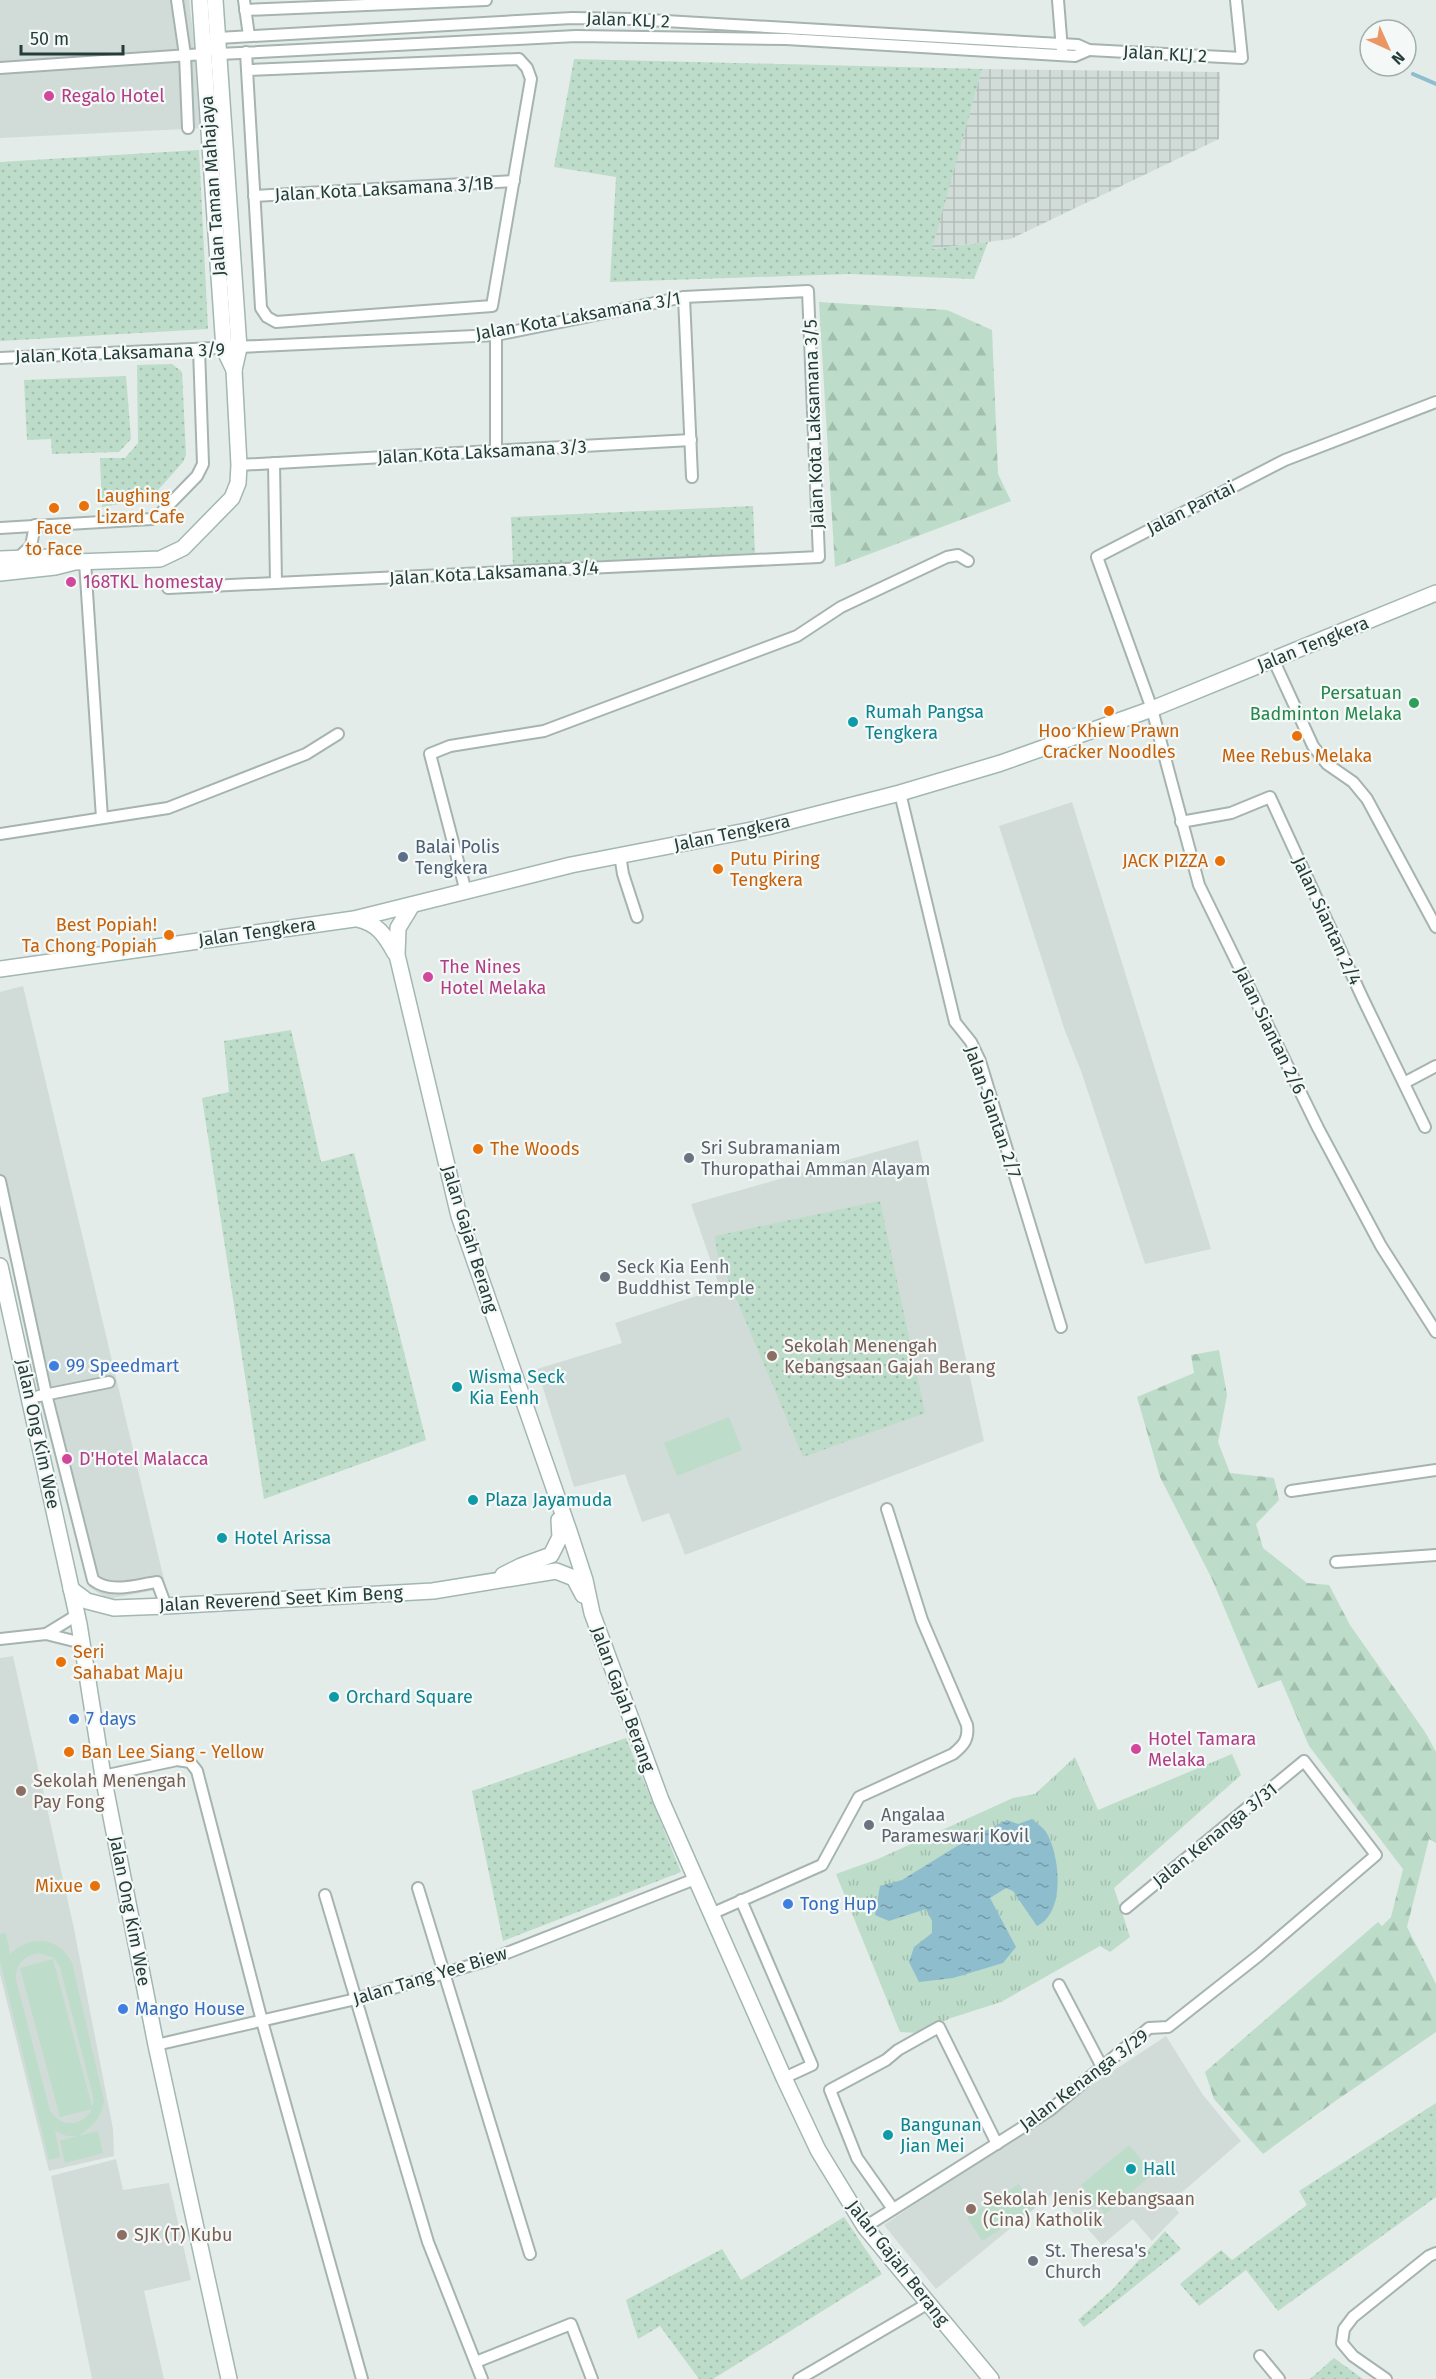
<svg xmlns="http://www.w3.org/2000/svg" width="1436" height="2379" viewBox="0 0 1436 2379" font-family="'Fira Sans',sans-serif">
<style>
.built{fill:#d1dcd9}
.industrial{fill:url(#industrial-grid)}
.grass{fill:url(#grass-dots)}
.forest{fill:url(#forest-firs)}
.park{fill:url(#park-tufts)}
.garden{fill:#bddcc9;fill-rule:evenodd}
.water{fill:url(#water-ripples)}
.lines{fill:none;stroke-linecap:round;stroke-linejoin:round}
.stream{stroke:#8ebdce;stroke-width:4}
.street-casing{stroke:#a6b4b1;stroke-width:14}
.secondary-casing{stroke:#a2b7b3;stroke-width:18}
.street{stroke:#fff;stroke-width:10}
.secondary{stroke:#fff;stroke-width:15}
.hotel-dot{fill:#d1479c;stroke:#f4f9f7;stroke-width:2}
.food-dot{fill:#e8710a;stroke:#f4f9f7;stroke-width:2}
.leisure-dot{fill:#2e9e5b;stroke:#f4f9f7;stroke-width:2}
.culture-dot{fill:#0f9aa8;stroke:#f4f9f7;stroke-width:2}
.service-dot{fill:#5c6f8a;stroke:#f4f9f7;stroke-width:2}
.worship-dot{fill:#6b7280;stroke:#f4f9f7;stroke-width:2}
.education-dot{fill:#8d6e63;stroke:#f4f9f7;stroke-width:2}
.shop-dot{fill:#3f7fe0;stroke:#f4f9f7;stroke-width:2}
.labels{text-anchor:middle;stroke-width:4.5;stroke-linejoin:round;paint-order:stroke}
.street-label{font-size:18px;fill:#243d39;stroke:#f4f9f7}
.hotel-label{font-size:18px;fill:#b23c85;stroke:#f4f9f7;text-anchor:start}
.food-label{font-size:18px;fill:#c56008;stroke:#f4f9f7;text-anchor:start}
.leisure-label{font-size:18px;fill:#27864d;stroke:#f4f9f7;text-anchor:end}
.culture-label{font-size:18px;fill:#0d838f;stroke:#f4f9f7;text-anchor:start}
.service-label{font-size:18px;fill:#4e5e75;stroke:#f4f9f7;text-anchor:start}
.worship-label{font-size:18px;fill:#5b616d;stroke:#f4f9f7;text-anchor:start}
.education-label{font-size:18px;fill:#785e54;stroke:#f4f9f7;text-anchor:start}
.shop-label{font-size:18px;fill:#366cbe;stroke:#f4f9f7;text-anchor:start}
</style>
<defs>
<pattern id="industrial-grid" width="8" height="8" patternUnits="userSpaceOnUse" patternTransform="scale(1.5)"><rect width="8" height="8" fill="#d1dcd9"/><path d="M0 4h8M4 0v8" fill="none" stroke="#b3bebb"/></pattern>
<pattern id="grass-dots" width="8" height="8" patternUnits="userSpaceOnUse" patternTransform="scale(1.5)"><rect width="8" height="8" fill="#bddcc9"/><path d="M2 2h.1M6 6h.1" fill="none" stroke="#a2bead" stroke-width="1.8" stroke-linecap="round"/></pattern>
<pattern id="forest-firs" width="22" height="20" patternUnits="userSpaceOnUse" patternTransform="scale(1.5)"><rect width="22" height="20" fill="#bddcc9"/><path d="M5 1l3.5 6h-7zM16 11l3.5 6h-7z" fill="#a2bead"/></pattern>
<pattern id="park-tufts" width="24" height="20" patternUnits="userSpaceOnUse" patternTransform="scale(1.5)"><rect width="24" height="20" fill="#bddcc9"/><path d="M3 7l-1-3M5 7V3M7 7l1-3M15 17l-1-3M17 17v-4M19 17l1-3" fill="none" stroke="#a2bead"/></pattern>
<pattern id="water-ripples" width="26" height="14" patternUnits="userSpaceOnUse" patternTransform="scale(1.5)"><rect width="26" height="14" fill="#8ebdce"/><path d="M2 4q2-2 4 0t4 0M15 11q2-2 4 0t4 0" fill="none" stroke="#749ba8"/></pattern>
</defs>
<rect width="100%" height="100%" fill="#e3ece9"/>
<!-- built -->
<g class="built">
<polygon points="0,0 189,0 205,128 0,138"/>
<polygon points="1072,802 1211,1249 1145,1264 1081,1071 1065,1031 999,826"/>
<polygon points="23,986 166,1588 108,1599 89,1587 0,1178 0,992"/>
<polygon points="918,1140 984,1441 685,1555 669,1513 642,1522 625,1474 574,1487 537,1369 622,1343 615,1323 720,1288 691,1204"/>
<polygon points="13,1656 73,1924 113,2129 114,2156 49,2171 0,1974 0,1658"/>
<polygon points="1166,2036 1203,2095 1241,2141 1171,2202 1179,2213 1152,2241 1133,2219 1102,2245 1055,2192 936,2289 884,2225 1025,2129"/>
<polygon points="116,2159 123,2190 169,2183 191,2280 144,2291 164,2379 92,2379 51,2176"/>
</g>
<!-- industrial -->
<polygon class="industrial" points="982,69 1220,72 1219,139 1011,239 931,249"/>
<!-- grass -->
<g class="grass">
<polygon points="574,59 982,69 932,249 988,242 974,279 849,274 610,282 616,177 554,167"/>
<polygon points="199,150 208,329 0,341 0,162"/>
<polygon points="172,364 182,372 186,455 183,462 150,499 102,507 100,458 125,458 138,443 137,365"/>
<polygon points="126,376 131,439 119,452 52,454 51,439 27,440 24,380"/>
<polygon points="753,506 755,553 513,565 511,517"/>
<polygon points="291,1030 321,1162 354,1153 426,1440 264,1499 202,1098 229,1092 224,1041"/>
<polygon points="880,1201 925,1413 803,1457 717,1253 715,1236"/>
<polygon points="626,1738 681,1872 503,1941 472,1791"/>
<polygon points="1436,2103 1436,2197 1278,2311 1246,2270 1199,2306 1180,2284 1221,2250 1232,2260 1307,2205 1299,2191"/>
<polygon points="844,2217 882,2274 713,2379 699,2379 660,2326 638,2339 626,2300 722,2249 741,2280"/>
<polygon points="1165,2231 1181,2249 1084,2327 1078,2320 1112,2290"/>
<polygon points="1334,2358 1363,2379 1310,2379"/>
</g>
<!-- forest -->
<g class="forest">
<polygon points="819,302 947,310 992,330 998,474 1011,501 835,567"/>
<polygon points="1219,1350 1227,1395 1218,1442 1230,1473 1274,1478 1279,1500 1256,1524 1263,1548 1307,1583 1329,1585 1350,1625 1425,1732 1436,1752 1436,1843 1429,1839 1407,1927 1436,1984 1436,2032 1334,2102 1263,2154 1214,2099 1205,2072 1378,1922 1382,1926 1391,1917 1403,1869 1309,1746 1281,1680 1258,1688 1212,1579 1160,1477 1137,1397 1194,1373 1191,1355"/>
</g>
<!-- park -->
<polygon class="park" points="1232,1754 1241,1775 1114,1888 1130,1937 1110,1952 1100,1946 1001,2002 951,2018 918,2033 900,2032 836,1874 878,1859 1013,1798 1035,1794 1075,1757 1098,1810"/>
<!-- garden -->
<g class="garden">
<polygon points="729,1417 742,1450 677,1476 664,1443"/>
<path d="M6,1933L10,1954C31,1935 58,1936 72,1963L104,2101C101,2119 93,2126 78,2136L98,2131L103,2153L65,2163L60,2141L77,2136H67L55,2131L60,2157L49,2160L0,1961V1934ZM39,1953L54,1958L60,1967L94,2100L92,2107L53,1959L20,1968L60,2117L92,2109C83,2127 61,2128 50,2111L16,1980C15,1965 24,1955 39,1953Z"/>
<polygon points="1129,2145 1153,2174 1105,2214 1081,2185"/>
<polygon points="1019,2184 1034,2208 982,2241 967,2217"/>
</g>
<!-- water -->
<path class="water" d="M1032,1819C1036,1823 1043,1827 1046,1832C1060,1854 1066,1913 1037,1926L1013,1891L1006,1888L990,1898L1016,1947L1003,1963L953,1978L919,1982L909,1962L914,1947L932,1933V1921L926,1909L889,1921L875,1915L880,1886L902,1880L967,1840L1007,1820L1018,1824Z"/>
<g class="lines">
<!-- stream -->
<polyline class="stream" points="1413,74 1436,84"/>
<!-- street casing -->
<g class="street-casing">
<g id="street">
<polyline points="177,0 185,55 188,128"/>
<polyline points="244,0 249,36"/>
<polyline points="1058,0 1062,50"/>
<polyline points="245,10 486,0"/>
<polyline points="214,43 218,38 572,18 631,19 1078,45 1089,50 1242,58 1236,0"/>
<polyline points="214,50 219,54 576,36 786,39 1075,56 1089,50"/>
<polyline points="246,52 247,70 261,308 267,317 276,322 492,306 531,79 527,68 519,59 247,70"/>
<polyline points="0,68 204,54"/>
<polyline points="254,196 514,181"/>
<polyline points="684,297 692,477"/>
<polyline points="0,358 496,335 684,297 808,291 819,557 168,588"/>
<polyline points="1436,402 1285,460 1097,557 1152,709 1199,885 1318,1128 1381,1246 1436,1332"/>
<polyline points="496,451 496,335"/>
<polyline points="274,463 276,583"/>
<polyline points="239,465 691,440"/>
<polyline points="0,528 152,519 159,515 197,476 203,464 199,349"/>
<polyline points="18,558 31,546 35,525"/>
<polyline points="85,562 102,818"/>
<polyline points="1274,661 1313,746 1327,764 1353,782 1367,799 1436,927"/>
<polyline points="900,793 955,1022 971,1042 980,1061 1061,1327"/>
<polyline points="1181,822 1231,813 1270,797 1363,999 1425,1127"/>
<polyline points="0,834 168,808 306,754 338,734"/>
<polyline points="620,855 623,874 637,917"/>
<polyline points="466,892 430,754 450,746 544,731 797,636 841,607 947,557 958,555 968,561"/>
<polyline points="1404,1083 1436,1066"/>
<path d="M0,1181L46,1394L93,1580C111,1594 135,1585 157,1582L166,1606"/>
<polyline points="39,1396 109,1382"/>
<polyline points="1291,1491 1436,1470"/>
<polyline points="1336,1562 1436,1555"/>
<polyline points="46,1634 77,1615"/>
<polyline points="0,1639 46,1634 82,1643"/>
<polyline points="103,1776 177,1760 190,1762 197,1771 262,2021 362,2379"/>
<polyline points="418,1888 530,2254"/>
<polyline points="325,1895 428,2242 482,2379"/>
<polyline points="741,1900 812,2065 784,2078"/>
<path d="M711,1914L822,1865L859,1797L953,1754C964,1745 969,1739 967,1725L922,1620L887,1509"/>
<polyline points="1059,1985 1102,2067"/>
<polyline points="156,2045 356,1999 489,1960 695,1879"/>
<polyline points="893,2209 857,2158 830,2090 886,2060 898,2050 939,2027 997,2144"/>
<polyline points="865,2227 1050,2110 1149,2028 1168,2027 1258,1956 1376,1855 1304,1761 1126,1908"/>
<polyline points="1260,2356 1279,2379"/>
<polyline points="476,2362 571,2324 592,2379"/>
<polyline points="799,2379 927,2304"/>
<polyline points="1386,2379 1353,2356 1342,2343 1344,2329 1353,2317 1429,2256 1436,2253"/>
</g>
</g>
<!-- secondary casing -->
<g class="secondary-casing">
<g id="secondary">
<polyline points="200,0 224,349 234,370"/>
<polyline points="0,559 54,557 69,561"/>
<polyline points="0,573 55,567 75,562 160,559 183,548 232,498 238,483 239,465 234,370 239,348 215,0"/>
<polyline points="412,905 398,928 397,955 459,1216 569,1531 585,1580 592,1613 661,1800 784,2078 818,2150 865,2227 991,2379"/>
<path d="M357,919C377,923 385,935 395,953"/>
<polyline points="0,969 354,919 571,865 767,827 900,793 1001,763 1152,709 1436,593"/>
<polyline points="0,1266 79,1624 103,1776 156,2045 229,2379"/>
<polyline points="503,1575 521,1566 551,1555 560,1537 559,1520"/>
<polyline points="71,1589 87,1601 114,1608 166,1606 433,1591 556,1571 574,1578 583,1595"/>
</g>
</g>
<!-- street -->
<use href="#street" class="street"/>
<!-- secondary -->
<use href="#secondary" class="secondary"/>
</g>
<!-- markers -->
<g class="hotel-dot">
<circle cx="49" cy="96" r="6"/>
<circle cx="71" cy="582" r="6"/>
<circle cx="428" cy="977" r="6"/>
<circle cx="67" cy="1459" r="6"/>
<circle cx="1136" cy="1749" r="6"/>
</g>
<g class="food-dot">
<circle cx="84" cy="506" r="6"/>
<circle cx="54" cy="508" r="6"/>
<circle cx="1109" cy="711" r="6"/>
<circle cx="1297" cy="736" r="6"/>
<circle cx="1220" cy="861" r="6"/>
<circle cx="718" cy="869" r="6"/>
<circle cx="169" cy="935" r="6"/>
<circle cx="478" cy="1149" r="6"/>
<circle cx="61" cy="1662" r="6"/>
<circle cx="69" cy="1752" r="6"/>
<circle cx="95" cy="1886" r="6"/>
</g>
<circle class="leisure-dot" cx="1414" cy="703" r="6"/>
<g class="culture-dot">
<circle cx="853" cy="722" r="6"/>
<circle cx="457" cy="1387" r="6"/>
<circle cx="473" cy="1500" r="6"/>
<circle cx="222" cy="1538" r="6"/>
<circle cx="334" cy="1697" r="6"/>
<circle cx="888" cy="2135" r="6"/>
<circle cx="1131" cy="2169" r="6"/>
</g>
<circle class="service-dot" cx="403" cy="857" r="6"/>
<g class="worship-dot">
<circle cx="689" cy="1158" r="6"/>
<circle cx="605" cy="1277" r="6"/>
<circle cx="869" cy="1825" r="6"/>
<circle cx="1033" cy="2261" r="6"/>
</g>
<g class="education-dot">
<circle cx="772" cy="1356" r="6"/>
<circle cx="21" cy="1791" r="6"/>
<circle cx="971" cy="2209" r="6"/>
<circle cx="122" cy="2235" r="6"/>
</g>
<g class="shop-dot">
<circle cx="54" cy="1366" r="6"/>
<circle cx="74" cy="1719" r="6"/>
<circle cx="788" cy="1904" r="6"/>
<circle cx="123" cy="2009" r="6"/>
</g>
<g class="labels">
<!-- street labels -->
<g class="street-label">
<text transform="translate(628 20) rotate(2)" y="6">Jalan KLJ 2</text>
<text transform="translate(1165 54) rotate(3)" y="6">Jalan KLJ 2</text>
<text transform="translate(213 186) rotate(-94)" y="6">Jalan Taman Mahajaya</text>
<text transform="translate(384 189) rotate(-3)" y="6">Jalan Kota Laksamana 3/1B</text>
<text transform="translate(578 316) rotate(-10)" y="6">Jalan Kota Laksamana 3/1</text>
<text transform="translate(120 353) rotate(-2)" y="6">Jalan Kota Laksamana 3/9</text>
<text transform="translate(814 424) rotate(-92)" y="6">Jalan Kota Laksamana 3/5</text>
<text transform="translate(482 452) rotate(-3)" y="6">Jalan Kota Laksamana 3/3</text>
<text transform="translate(1191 508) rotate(-27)" y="6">Jalan Pantai</text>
<text transform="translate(494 573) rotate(-3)" y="6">Jalan Kota Laksamana 3/4</text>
<text transform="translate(1313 644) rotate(-22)" y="6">Jalan Tengkera</text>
<text transform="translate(732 833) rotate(-12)" y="6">Jalan Tengkera</text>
<text transform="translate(1327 921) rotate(65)" y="6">Jalan Siantan 2/4</text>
<text transform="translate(257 932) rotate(-8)" y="6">Jalan Tengkera</text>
<text transform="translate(1270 1030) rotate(64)" y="6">Jalan Siantan 2/6</text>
<text transform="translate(993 1112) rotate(71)" y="6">Jalan Siantan 2/7</text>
<text transform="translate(470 1239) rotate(73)" y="6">Jalan Gajah Berang</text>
<text transform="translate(38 1434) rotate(78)" y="6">Jalan Ong Kim Wee</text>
<text transform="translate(281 1599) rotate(-3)" y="6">Jalan Reverend Seet Kim Beng</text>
<text transform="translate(623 1699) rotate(70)" y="6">Jalan Gajah Berang</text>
<text transform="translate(1215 1835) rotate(-39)" y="6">Jalan Kenanga 3/31</text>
<text transform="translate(130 1911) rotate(79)" y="6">Jalan Ong Kim Wee</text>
<text transform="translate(430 1976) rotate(-17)" y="6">Jalan Tang Yee Biew</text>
<text transform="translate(1084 2080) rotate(-37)" y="6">Jalan Kenanga 3/29</text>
<text transform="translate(898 2263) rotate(52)" y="6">Jalan Gajah Berang</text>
</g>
<!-- hotel labels -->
<g class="hotel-label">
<text x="61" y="102">Regalo Hotel</text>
<text x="83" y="588">168TKL homestay</text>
<text x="440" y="973">The Nines<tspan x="440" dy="21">Hotel Melaka</tspan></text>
<text x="79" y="1465">D'Hotel Malacca</text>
<text x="1148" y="1745">Hotel Tamara<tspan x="1148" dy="21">Melaka</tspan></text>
</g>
<!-- food labels -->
<g class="food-label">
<text x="96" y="502">Laughing<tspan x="96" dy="21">Lizard Cafe</tspan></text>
<text x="54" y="534" text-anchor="middle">Face<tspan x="54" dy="21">to Face</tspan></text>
<text x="1109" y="737" text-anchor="middle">Hoo Khiew Prawn<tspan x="1109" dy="21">Cracker Noodles</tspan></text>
<text x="1297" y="762" text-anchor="middle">Mee Rebus Melaka</text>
<text x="730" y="865">Putu Piring<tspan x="730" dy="21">Tengkera</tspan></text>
<text x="1208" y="867" text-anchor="end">JACK PIZZA</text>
<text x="157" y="931" text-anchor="end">Best Popiah!<tspan x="157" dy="21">Ta Chong Popiah</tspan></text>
<text x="490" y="1155">The Woods</text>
<text x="73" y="1658">Seri<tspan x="73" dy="21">Sahabat Maju</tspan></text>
<text x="81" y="1758">Ban Lee Siang - Yellow</text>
<text x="83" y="1892" text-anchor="end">Mixue</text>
</g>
<!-- leisure labels -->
<g class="leisure-label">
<text x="1402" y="699">Persatuan<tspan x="1402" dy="21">Badminton Melaka</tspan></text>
</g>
<!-- culture labels -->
<g class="culture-label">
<text x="865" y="718">Rumah Pangsa<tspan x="865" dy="21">Tengkera</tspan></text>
<text x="469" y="1383">Wisma Seck<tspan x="469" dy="21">Kia Eenh</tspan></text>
<text x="485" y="1506">Plaza Jayamuda</text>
<text x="234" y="1544">Hotel Arissa</text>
<text x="346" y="1703">Orchard Square</text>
<text x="900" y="2131">Bangunan<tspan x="900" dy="21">Jian Mei</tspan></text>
<text x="1143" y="2175">Hall</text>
</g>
<!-- service labels -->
<g class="service-label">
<text x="415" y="853">Balai Polis<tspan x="415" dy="21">Tengkera</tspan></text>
</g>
<!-- worship labels -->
<g class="worship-label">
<text x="701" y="1154">Sri Subramaniam<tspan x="701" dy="21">Thuropathai Amman Alayam</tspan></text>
<text x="617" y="1273">Seck Kia Eenh<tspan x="617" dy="21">Buddhist Temple</tspan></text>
<text x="881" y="1821">Angalaa<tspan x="881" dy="21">Parameswari Kovil</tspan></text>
<text x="1045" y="2257">St. Theresa's<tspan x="1045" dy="21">Church</tspan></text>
</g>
<!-- education labels -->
<g class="education-label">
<text x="784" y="1352">Sekolah Menengah<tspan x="784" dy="21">Kebangsaan Gajah Berang</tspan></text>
<text x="33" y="1787">Sekolah Menengah<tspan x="33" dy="21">Pay Fong</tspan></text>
<text x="983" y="2205">Sekolah Jenis Kebangsaan<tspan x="983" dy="21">(Cina) Katholik</tspan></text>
<text x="134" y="2241">SJK (T) Kubu</text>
</g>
<!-- shop labels -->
<g class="shop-label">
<text x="66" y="1372">99 Speedmart</text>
<text x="86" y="1725">7 days</text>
<text x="800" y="1910">Tong Hup</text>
<text x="135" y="2015">Mango House</text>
</g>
</g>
<!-- north arrow -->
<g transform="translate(1388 48) rotate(135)"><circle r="28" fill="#f4f9f7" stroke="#a1aeab" stroke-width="1.5"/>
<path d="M0-4.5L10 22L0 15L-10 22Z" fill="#eb9563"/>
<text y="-9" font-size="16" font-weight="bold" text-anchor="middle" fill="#243d39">N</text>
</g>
<!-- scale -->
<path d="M21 45v9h102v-9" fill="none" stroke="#243d39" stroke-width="3"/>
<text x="30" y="45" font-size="18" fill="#243d39" stroke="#f4f9f7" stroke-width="4.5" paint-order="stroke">50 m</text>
</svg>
